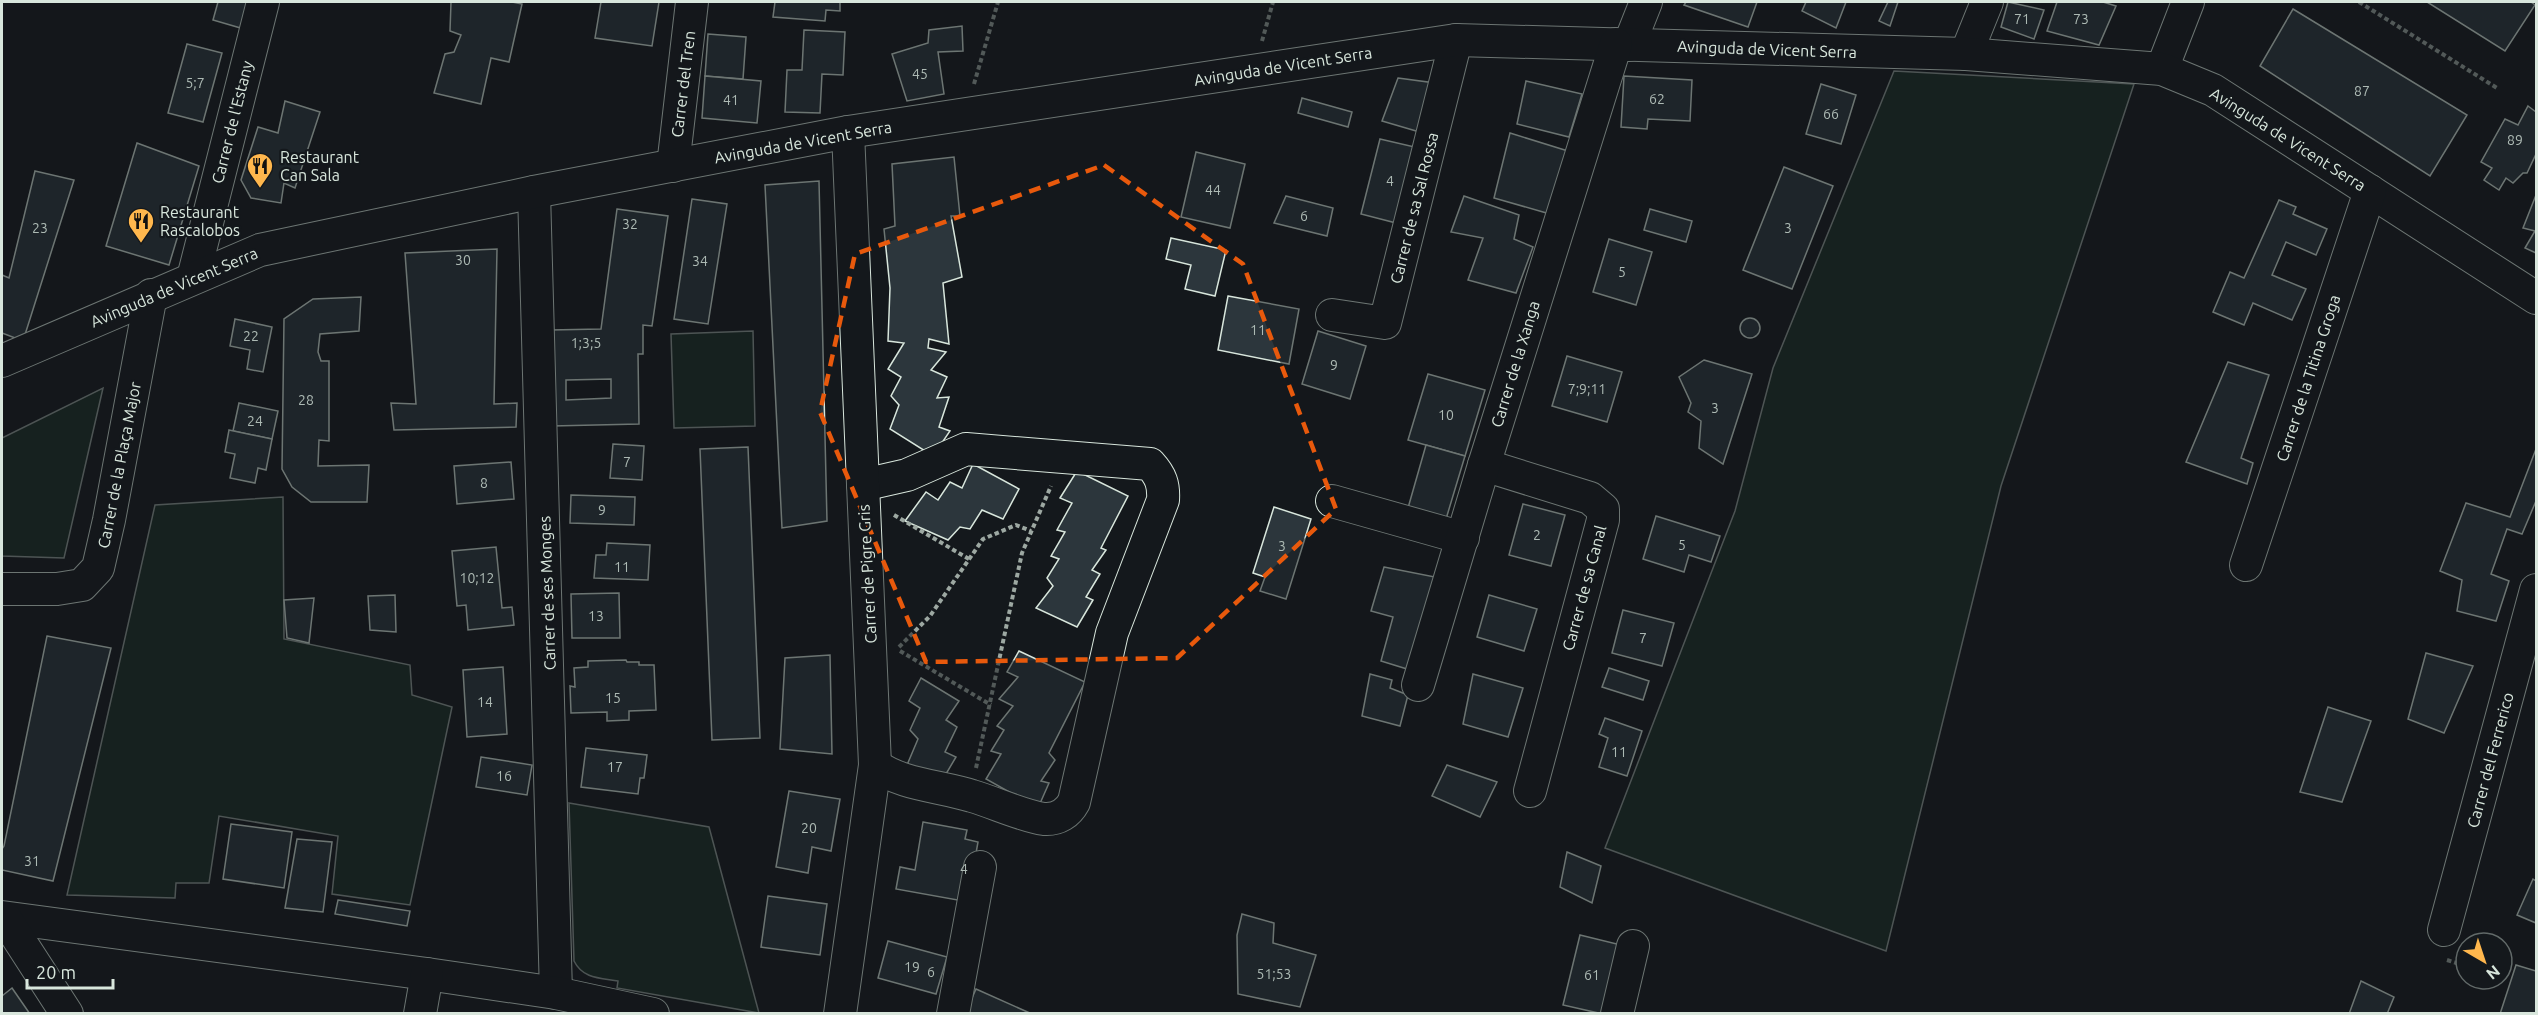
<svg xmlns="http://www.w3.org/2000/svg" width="2538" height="1015" viewBox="0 0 2538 1015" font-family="Ubuntu,sans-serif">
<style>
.green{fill:#1a2d24;stroke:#939e99;stroke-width:1.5}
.building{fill:#2c363c;stroke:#d8e6dc;stroke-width:1.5;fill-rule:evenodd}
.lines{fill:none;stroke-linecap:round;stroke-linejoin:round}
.minor-casing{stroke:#d8e6dc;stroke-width:34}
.path{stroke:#9da8a2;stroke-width:4;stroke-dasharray:4.5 3;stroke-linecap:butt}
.minor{stroke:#14181c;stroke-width:32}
.marked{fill:none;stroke:#e8590c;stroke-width:4.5;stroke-dasharray:12 8;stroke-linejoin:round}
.labels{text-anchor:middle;stroke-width:4.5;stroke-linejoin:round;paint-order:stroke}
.number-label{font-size:14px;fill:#adbab4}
.street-label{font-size:16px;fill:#d8e6dc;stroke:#14181c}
.poi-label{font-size:16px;fill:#d8e6dc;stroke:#14181c;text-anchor:start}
</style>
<rect width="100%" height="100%" fill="#14181c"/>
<!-- green -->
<g class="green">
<polygon points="1894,71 2134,84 2001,486 1886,951 1605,848 1735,511 1773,368"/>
<polygon points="753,331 755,426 674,428 671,334"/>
<polygon points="103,388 64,558 2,556 2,438"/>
<polygon points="283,497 284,639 410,665 412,695 452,707 410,905 332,894 338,836 219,816 209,883 176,883 175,898 67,895 155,505"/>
<path d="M569,803L709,827L759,1013L617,988L618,981C600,978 583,979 574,961Z"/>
</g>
<!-- building -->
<g class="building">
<polygon points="218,2 252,2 244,29 213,20"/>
<polygon points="451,2 512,2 522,4 509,62 491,58 481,104 434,93 445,54 454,52 461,35 450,31"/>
<polygon points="601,2 659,2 652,46 595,38"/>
<polygon points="775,2 840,2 840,11 826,10 825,21 773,17"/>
<polygon points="1686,2 1757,2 1748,27 1684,5"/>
<polygon points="1806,2 1846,2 1836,28 1802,11"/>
<polygon points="1888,2 1898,2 1890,26 1879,21"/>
<polygon points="2008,2 2044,10 2034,39 2001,27"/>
<polygon points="2057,2 2103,2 2116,6 2099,45 2047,31"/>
<polygon points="2427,2 2531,2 2535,5 2505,51"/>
<polygon points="2293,9 2467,115 2430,176 2260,66"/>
<polygon points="962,26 963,51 938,52 944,94 907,101 892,54 928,43 929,30"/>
<polygon points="804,30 845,32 843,75 822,74 820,113 785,112 787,70 802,70"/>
<polygon points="708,34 746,37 743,79 705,76"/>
<polygon points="187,44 222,53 203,122 168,113"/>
<polygon points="705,76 761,81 757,123 702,118"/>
<polygon points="1624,76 1692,80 1690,121 1648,119 1647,129 1621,127"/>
<polygon points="1398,78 1435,83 1423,133 1382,121"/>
<polygon points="1526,81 1582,94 1569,137 1517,124"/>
<polygon points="1821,84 1856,95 1841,144 1806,134"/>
<polygon points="1302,98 1352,112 1348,127 1298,113"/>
<polygon points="285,101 320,112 295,188 284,183 281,203 251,198 241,180 258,127 278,133"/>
<polygon points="2528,106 2536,112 2536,154 2527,173 2523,173 2513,183 2506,178 2499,190 2484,180 2492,168 2481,162 2505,119 2518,125"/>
<polygon points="1510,133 1568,151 1550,214 1494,198"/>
<polygon points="1380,139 1419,148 1400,224 1361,214"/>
<polygon points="137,143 199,166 169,265 106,246"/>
<polygon points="1196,152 1245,164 1230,228 1181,217"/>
<polygon points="954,157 960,216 951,216 962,277 943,283 949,344 929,339 928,348 946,352 931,370 947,377 937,398 949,397 939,427 950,431 933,456 890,429 899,405 891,396 901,377 888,369 904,343 888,341 890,288 884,229 895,226 892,164"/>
<polygon points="1784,167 1833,186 1792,289 1743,270"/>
<polygon points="35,171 74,180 23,341 2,333 2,275 9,278"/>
<polygon points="819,181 827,521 782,528 765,185"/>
<polygon points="2536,195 2536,253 2525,248 2535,231 2523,228"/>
<polygon points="1286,196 1333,208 1327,236 1274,223"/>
<polygon points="1464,196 1519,215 1514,239 1533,247 1516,293 1468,280 1483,238 1451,232"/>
<polygon points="692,199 727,204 708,324 674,319"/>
<polygon points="2279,200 2296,207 2293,214 2327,229 2316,255 2286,242 2272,275 2306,289 2292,320 2253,303 2244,325 2213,312 2230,272 2244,278"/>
<path d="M617,209L668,216L652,326L643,325V354H638L639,424L552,426L550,330L601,329ZM611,379V398L566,400V380Z"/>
<polygon points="1650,209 1692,221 1686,242 1644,230"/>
<polygon points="1171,238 1226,250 1215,296 1185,289 1191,265 1166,259"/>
<polygon points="1609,239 1652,252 1636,305 1593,292"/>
<polygon points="497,249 494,404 517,403 516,427 394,430 391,403 416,404 405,253"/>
<polygon points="1228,296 1299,309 1289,364 1218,350"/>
<polygon points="361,297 359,331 320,334 318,352 321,361 329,361 329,441 319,440 318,466 369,465 367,502 311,502 292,487 282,469 284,319 313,299"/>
<circle cx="1750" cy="328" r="10"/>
<polygon points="235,319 272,327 263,372 247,369 250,350 230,346"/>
<polygon points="1318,331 1366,346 1350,399 1302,384"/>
<polygon points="1567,356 1622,372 1607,422 1552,406"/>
<polygon points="1704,360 1752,374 1723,464 1699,448 1701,421 1688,412 1691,403 1679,377"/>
<polygon points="2228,362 2269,375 2241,458 2253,463 2247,484 2186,462"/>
<polygon points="1428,374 1485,390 1465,456 1408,440"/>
<polygon points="239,403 278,411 272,439 233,431"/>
<polygon points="229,430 272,439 266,470 258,468 255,483 230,478 235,454 225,452"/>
<polygon points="613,444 644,446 642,480 610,478"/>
<polygon points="1426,445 1465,456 1446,519 1408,508"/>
<polygon points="748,447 760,738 712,740 700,449"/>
<polygon points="2536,449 2536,501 2522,534 2507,529 2491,574 2509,581 2496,621 2457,611 2462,580 2440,571 2466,503 2510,517"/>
<polygon points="511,462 514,499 457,504 454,466"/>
<polygon points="973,464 1019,489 1003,519 982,510 970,529 960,527 948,540 905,521 926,492 938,500 950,482 962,488"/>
<polygon points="1077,471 1128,496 1101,548 1106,550 1092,570 1100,574 1086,597 1093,600 1077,627 1036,608 1053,586 1047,578 1059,559 1051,556 1065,532 1057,530 1072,503 1060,498"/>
<polygon points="571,495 635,497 634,525 570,523"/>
<polygon points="1523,504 1565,515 1551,566 1509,555"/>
<polygon points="1274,507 1311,519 1286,599 1260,591 1265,577 1253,573"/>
<polygon points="1656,516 1720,536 1711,562 1689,555 1684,572 1643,559"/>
<polygon points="607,543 650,545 648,580 594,578 596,555 606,555"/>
<polygon points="496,547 502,608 512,607 514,625 468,630 466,605 457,606 452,551"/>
<polygon points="1384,567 1435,577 1407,669 1381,661 1393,617 1371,611"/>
<polygon points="619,593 620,638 572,638 571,594"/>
<polygon points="395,595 396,632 370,630 368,596"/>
<polygon points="1489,595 1537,609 1524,651 1477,637"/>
<polygon points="314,598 309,643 287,638 284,600"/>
<polygon points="1623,610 1674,623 1662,666 1612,653"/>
<polygon points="47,636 111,648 53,881 2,870 2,849 4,846"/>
<polygon points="1019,651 1085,682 1049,753 1055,760 1041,781 1049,783 1038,808 986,779 1001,754 991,751 1004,730 997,726 1013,706 999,699 1018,677 1007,672"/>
<polygon points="2426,653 2473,666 2444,733 2408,719"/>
<polygon points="830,655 832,754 780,749 785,658"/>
<polygon points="626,660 627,662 639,662 639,665 654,665 656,710 629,711 629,720 607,721 607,712 571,713 570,686 575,687 574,668 588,667 588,661"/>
<polygon points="503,667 507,734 467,737 463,670"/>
<polygon points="1609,668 1649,681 1643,700 1602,687"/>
<polygon points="1370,674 1392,680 1390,688 1408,695 1400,726 1362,716"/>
<polygon points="1473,674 1523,688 1508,737 1463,724"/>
<polygon points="921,678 959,701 946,720 957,727 945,752 956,757 943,779 907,765 918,739 910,730 920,708 909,701"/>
<polygon points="2328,707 2371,721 2342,802 2300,792"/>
<polygon points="1605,718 1642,731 1627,776 1599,767 1608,738 1599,734"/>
<polygon points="586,748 647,755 644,778 640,778 638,794 581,787"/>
<polygon points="481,757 532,765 527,795 476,787"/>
<polygon points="1447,765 1497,782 1480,817 1432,796"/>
<polygon points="789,791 840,799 831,851 812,847 808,873 776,867"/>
<polygon points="923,822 967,830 965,839 978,842 970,887 963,901 896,889 900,867 915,870"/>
<polygon points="231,824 292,832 284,888 223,879"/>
<polygon points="297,839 332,842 323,912 285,908"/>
<polygon points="1567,852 1601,866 1592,903 1560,887"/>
<polygon points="2533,879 2536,881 2536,923 2517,915"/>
<polygon points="768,896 827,904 820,955 761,947"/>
<polygon points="338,900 410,911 407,926 335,914"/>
<polygon points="1242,914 1274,923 1273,943 1316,955 1300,1007 1238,994 1237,935"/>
<polygon points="1580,935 1621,945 1603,1014 1563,1005"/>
<polygon points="888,941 947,957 936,994 878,978"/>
<polygon points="2516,965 2536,971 2536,1014 2500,1014"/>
<polygon points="2361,981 2394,997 2387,1014 2349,1014"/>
<polygon points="12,988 30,1014 2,1014 2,996"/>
<polygon points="976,989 1032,1014 965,1014"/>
</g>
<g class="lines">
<!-- minor casing -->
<g class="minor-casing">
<g id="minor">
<polyline points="1629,45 1646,2"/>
<polyline points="1966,54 1987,2"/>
<polyline points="2162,69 2188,2"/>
<polyline points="673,166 692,2"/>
<polyline points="534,192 556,993"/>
<polyline points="193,278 263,2"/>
<polyline points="1332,315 1385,323 1456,40"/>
<polyline points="2,361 260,250 534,192 848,132 1456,40 1966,54 2162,69 2213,90 2536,298"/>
<polyline points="1484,465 1590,498 1603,509 1603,520 1530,791"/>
<path d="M863,485L907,475L966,449L1150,464C1161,476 1164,485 1163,500L1112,633L1074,802C1068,813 1058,820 1044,819C1023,816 993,802 972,796C941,786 901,785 875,765"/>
<polyline points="1332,501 1463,538"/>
<polyline points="2246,565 2370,191"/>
<polyline points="2,589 57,589 82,585 98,568 109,520 151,295"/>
<polyline points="1418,685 1484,465 1616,44"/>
<polyline points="2,917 427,974 556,993 653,1014"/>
<polyline points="5,918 67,1014"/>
<polyline points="2444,930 2536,590"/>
<polyline points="420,1014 427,974"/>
<polyline points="840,1014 875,765 848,132"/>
<polyline points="953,1014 980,867"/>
<polyline points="1617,1014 1633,946"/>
</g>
</g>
<!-- path -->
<g class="path">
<polyline points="2359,2 2497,88"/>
<polyline points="1262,41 1273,2"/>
<polyline points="974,84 998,2"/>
<polyline points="894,515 969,559"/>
<polyline points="899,647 930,616 983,539 1016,525 1031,531"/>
<polyline points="900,651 991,705"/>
<polyline points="976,768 1022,553 1051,486"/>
<polyline points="2447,960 2466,966"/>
</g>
<!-- minor -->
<use href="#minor" class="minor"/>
</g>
<!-- marked area -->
<path d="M0 0H2538V1015H0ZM1104,165L1243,264L1336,509L1177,658L926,662L820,412L855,254Z" fill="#14181c" fill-opacity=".55" fill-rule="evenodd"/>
<path class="marked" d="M1104,165L1243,264L1336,509L1177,658L926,662L820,412L855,254Z"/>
<!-- icons -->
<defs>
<g id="restaurant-pin" transform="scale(1.35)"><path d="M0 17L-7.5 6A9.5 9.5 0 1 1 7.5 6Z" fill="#ffb74d" stroke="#14181c"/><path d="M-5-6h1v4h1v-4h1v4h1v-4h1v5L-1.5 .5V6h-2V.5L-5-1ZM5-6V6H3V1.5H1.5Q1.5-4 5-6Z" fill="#111"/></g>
</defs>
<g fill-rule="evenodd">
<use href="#restaurant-pin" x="260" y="166"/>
<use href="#restaurant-pin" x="141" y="221"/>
</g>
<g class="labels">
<!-- number labels -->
<g class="number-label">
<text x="2022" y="24">71</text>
<text x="2081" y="24">73</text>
<text x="920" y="79">45</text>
<text x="195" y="88">5;7</text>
<text x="2362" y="96">87</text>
<text x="1657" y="104">62</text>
<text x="731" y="105">41</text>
<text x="1831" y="119">66</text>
<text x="2515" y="145">89</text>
<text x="1390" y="186">4</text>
<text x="1213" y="195">44</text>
<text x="1304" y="221">6</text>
<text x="630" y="229">32</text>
<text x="40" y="233">23</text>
<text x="1788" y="233">3</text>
<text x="463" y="265">30</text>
<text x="700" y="266">34</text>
<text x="1622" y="277">5</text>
<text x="1258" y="335">11</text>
<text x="251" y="341">22</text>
<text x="586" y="348">1;3;5</text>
<text x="1334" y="370">9</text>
<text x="1587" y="394">7;9;11</text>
<text x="306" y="405">28</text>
<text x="1715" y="413">3</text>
<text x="1446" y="420">10</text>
<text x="255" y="426">24</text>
<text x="627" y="467">7</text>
<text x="484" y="488">8</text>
<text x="602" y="515">9</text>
<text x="1537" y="540">2</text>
<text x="1682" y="550">5</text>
<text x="1282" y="551">3</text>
<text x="622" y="572">11</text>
<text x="477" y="583">10;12</text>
<text x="596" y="621">13</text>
<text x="1643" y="643">7</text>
<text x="613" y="703">15</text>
<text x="485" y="707">14</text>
<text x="1619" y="757">11</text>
<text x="615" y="772">17</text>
<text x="504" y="781">16</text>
<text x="809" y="833">20</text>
<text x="32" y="866">31</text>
<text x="964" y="874">4</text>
<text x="912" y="972">19</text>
<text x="931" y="977">6</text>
<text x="1274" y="979">51;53</text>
<text x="1592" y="980">61</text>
</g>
<!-- street labels -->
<g class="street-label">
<text transform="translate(1767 49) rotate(2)" y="6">Avinguda de Vicent Serra</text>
<text transform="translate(1283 66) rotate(-9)" y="6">Avinguda de Vicent Serra</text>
<text transform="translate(683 84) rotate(-83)" y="6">Carrer del Tren</text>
<text transform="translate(232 122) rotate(-76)" y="6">Carrer de l'Estany</text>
<text transform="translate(2288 139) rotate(32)" y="6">Avinguda de Vicent Serra</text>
<text transform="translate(803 142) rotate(-10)" y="6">Avinguda de Vicent Serra</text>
<text transform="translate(1414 208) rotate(-76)" y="6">Carrer de sa Sal Rossa</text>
<text transform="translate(174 287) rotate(-23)" y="6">Avinguda de Vicent Serra</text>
<text transform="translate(1515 364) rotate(-73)" y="6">Carrer de la Xanga</text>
<text transform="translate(2308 378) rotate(-72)" y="6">Carrer de la Titina Groga</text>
<text transform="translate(119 465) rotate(-79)" y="6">Carrer de la Plaça Major</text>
<text transform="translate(867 574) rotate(-93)" y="6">Carrer de Pigre Gris</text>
<text transform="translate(1584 588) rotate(-75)" y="6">Carrer de sa Canal</text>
<text transform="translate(547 593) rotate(-92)" y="6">Carrer de ses Monges</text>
<text transform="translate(2490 760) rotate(-75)" y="6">Carrer del Ferrerico</text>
</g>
<!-- poi labels -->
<g class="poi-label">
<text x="280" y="163">Restaurant<tspan x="280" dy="18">Can Sala</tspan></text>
<text x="160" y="218">Restaurant<tspan x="160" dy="18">Rascalobos</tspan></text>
</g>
</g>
<!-- border -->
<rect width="2538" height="1015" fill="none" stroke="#d8e6dc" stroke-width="6"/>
<!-- north arrow -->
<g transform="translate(2484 961) rotate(141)"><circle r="28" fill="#14181c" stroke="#626a69" stroke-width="1.5"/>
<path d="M0-4.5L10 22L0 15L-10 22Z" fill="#ffb74d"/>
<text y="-9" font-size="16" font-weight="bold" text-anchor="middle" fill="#d8e6dc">N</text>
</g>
<!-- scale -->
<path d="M27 979v9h86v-9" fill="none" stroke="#d8e6dc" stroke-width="3"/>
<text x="36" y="979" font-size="18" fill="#d8e6dc" stroke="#14181c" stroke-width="4.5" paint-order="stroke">20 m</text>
</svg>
